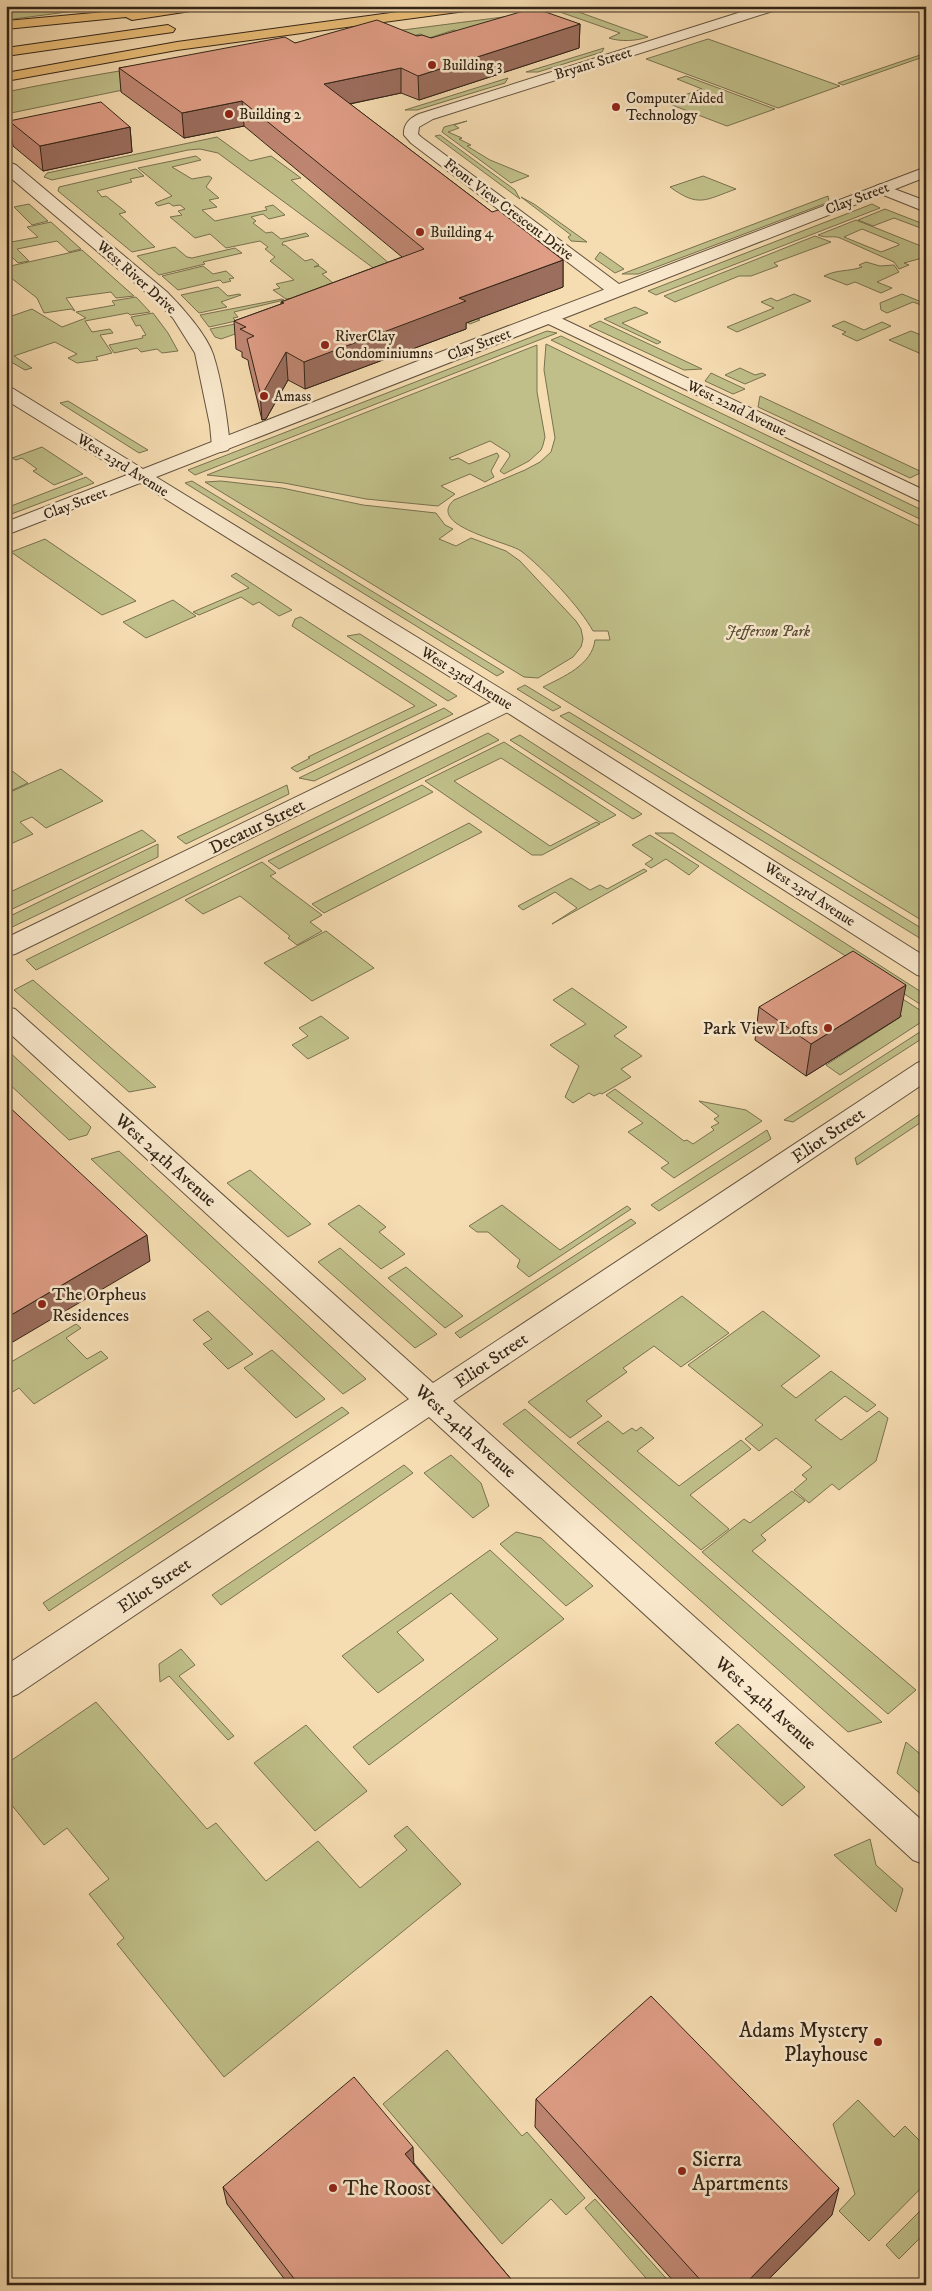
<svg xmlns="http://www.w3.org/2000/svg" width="932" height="2291" viewBox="0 0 932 2291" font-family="'IM FELL DW Pica',serif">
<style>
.green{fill:#c0bf89;stroke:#797250;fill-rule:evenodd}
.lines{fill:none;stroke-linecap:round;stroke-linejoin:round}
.minor-casing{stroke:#63523e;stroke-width:2}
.tertiary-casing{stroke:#63523e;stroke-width:2}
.motorway-casing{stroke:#322417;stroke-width:2}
.minor{fill:#f9e8cc;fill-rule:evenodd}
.tertiary{fill:#f9e8cc;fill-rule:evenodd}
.motorway{fill:#ebbe78;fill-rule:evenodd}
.wall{fill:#c08773;stroke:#322417}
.shaded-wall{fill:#9c6e5e;stroke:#322417}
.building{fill:#df9d86;stroke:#322417}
.poi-dot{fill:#8f2418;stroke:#f9e8cc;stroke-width:2}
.labels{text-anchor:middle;stroke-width:5;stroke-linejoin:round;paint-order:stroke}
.far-street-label{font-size:15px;fill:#322417;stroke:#f9e8cc}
.far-poi-label{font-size:15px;fill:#322417;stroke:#f9e8cc;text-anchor:start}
.far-park-label{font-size:15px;font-style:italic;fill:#564b34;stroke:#f9e8cc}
.street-label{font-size:18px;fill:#322417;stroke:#f9e8cc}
.poi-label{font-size:18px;fill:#322417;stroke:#f9e8cc;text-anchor:end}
.near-poi-label{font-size:21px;fill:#322417;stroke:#f9e8cc;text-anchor:start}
</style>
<rect width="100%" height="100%" fill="#f6dcb1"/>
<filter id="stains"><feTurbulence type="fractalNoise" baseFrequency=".004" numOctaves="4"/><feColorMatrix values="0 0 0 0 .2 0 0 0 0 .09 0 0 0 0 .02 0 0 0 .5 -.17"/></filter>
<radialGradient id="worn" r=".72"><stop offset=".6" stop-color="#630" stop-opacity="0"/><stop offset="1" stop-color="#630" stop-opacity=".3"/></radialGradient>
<!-- green -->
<g class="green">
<polygon points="6,6 113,6 6,20"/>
<path d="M557,6H562L648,37C637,41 620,42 609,38L620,33L557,11L538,13L481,40L454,30L429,38L420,34L396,41L118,91L6,114V92C178,57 352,37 526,14L528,13L525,10Z"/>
<polygon points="708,39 840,86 778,108 646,59"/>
<polygon points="604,48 602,52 538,72 526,72"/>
<polygon points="926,53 926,56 843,85 838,83"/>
<polygon points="686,76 775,109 727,126 664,102 702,89 677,79"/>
<polygon points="508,78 505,83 417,110 405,110"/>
<polygon points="467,121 454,125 459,128 448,132 462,138 459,139 471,145 467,146 490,160 529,176 511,183 442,132 444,127"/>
<polygon points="440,135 515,190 520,199 435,136"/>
<polygon points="217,137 250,161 271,156 301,178 291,180 410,281 441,300 480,320 470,324 399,287 218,153 200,149 188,150 52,180 44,177 47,173"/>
<polygon points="196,156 201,160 172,167 192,179 209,176 212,178 206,187 219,198 209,200 217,207 202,210 215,221 267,210 265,207 273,205 285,215 269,219 263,214 251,217 256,221 253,223 266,233 272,232 281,239 306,233 309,236 283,242 282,245 285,245 305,261 312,259 319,265 314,267 319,266 327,272 322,274 344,292 286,299 273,290 280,288 276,284 294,280 270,261 275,257 265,249 268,247 260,241 226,248 210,234 195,238 170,217 182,215 178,211 185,209 180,205 173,206 169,203 158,206 155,203 172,196 138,168"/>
<polygon points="136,169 144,176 130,179 132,182 97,191 102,197 106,196 126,212 119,214 155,247 132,252 58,191 59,187"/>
<path d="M703,176L736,189C705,200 699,208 670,187Z"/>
<polygon points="828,196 829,202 638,274 622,274"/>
<polygon points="521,197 534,204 587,242 571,241 568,237 571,235"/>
<polygon points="29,204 48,221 32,225 14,207"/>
<polygon points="872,204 880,208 656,295 648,291"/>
<polygon points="885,209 926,225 926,230 894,218 873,226 858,220"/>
<path d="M856,220L926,248V257L904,263L909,265L899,269L894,262L840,238C833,235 827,239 818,235ZM862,229L899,244V245L881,252L844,237Z"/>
<polygon points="51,222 81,249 69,252 57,241 17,249 29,261 18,263 6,251 6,243 38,237 27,227"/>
<polygon points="815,236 831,242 774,263 778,266 751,276 739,276 675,302 664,296"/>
<polygon points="175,247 187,257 192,258 235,248 242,253 203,262 205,264 159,275 137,256"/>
<polygon points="82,250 134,296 116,298 111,292 66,298 75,311 71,309 44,313 37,298 6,274 6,267"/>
<polygon points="600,252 624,269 615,273 595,259"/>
<path d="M866,262L880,266L894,265L899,272L877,282L892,288L881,293L855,282L847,285L824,276C838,269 848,272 862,267L859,265Z"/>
<polygon points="203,266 213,274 226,271 234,278 229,279 231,281 223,283 220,280 178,290 162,276"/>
<polygon points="218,287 228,296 239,294 241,295 221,302 227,307 199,313 181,295"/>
<polygon points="794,294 811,301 737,332 727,327 774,308 761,302 771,298 777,301"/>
<polygon points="902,294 924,303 921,305 913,302 887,313 881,310 880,303"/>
<polygon points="136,297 150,312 130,315 128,313 85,321 92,332 110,329 113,333 100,335 112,353 96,357 98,360 77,363 68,358 77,354 55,342 14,356 32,368 25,370 6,359 6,318 32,309 62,327 86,318 76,312 115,305 112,301"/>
<polygon points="282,299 284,300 234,312 238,317 233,318 236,321 209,327 200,315"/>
<polygon points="635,307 648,313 622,323 661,342 657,344 604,319"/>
<polygon points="300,311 221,339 215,337 210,329"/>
<polygon points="153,313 168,333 178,351 162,353 157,349 141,352 137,348 114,353 109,345 143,338 142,336 146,335 140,325 136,326 131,317"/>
<polygon points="600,321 702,369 684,370 589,326"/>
<polygon points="844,321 864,330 882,322 891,326 857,341 842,334 846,332 832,326"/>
<polygon points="547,331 557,333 195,475 188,470"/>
<polygon points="911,331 926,337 926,356 889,340"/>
<polygon points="561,336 926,512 926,522 551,340"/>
<path d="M546,344L926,529V923L543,687C563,677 592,665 595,640H610L608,631H593C580,607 543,568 521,551C509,542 425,526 454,500L525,470L540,462L551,452L555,438L544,370Z"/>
<polygon points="537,345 537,392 545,437 543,445 541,450 529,461 504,474 500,471 510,456 509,453 490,441 449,458 452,460 458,458 469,464 497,453 499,456 491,471 494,477 485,482 470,474 441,486 455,494 438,506 366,499 284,483 207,475"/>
<polygon points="740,368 755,375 762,373 766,375 745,384 725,375"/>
<polygon points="711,373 745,389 733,394 705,381"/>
<polygon points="760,396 922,472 910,478 758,407"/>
<polygon points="68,401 148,450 139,453 60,403"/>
<polygon points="42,447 83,474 54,485 33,471 37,469 22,458 16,460 12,458"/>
<polygon points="86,477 94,483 6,516 6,508"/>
<polygon points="192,481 504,672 497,676 185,483"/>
<polygon points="221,481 282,488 363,505 436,513 445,525 453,529 439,539 456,546 471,538 506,551 520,561 576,621 581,629 583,639 581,647 573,657 538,678 524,677 205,482"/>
<polygon points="45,539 136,601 102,615 11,552"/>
<polygon points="236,573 292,610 279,616 259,602 253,605 241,597 199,615 193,612 249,588 231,576"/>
<polygon points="173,600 196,616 146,638 123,622"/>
<polygon points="300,617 301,617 437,705 297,772 291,768 310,758 308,757 415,706 292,626 295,619"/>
<polygon points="359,634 360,634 457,696 448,701 347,636"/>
<polygon points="525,685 561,707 553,711 517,689"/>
<polygon points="444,708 453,714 314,781 299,778"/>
<polygon points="569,712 926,931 926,942 560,716"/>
<polygon points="488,733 499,740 36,970 26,960"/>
<polygon points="520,735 642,814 633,819 510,740"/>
<polygon points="504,742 616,815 601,823 501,758 454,781 550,846 596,822 600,824 542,855 532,855 425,781"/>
<polygon points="7,767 28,783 6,793"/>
<polygon points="61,769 103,801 46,828 32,817 20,822 33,834 6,846 6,794"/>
<polygon points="287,785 289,794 186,844 177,837"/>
<polygon points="422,785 433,792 279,869 268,861"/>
<polygon points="469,823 482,832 324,913 312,904"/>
<polygon points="142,830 156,841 6,912 6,894"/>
<polygon points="655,833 673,833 926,995 926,1008"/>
<polygon points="650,835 699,866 689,875 666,859 651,868 645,864 653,859 632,845"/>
<polygon points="158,844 158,857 6,930 6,918"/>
<polygon points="262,862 276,873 270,876 322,915 310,922 322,931 297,945 288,938 290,936 240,896 203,914 185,900"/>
<polygon points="644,869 647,871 552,924 577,908 555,892 523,910 518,906 571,878 590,890 600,885 607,889"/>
<polygon points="326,931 374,968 312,1001 264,963"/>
<polygon points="859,971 926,1014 926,1019 840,1075 826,1065 902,1016 846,979"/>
<polygon points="33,980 156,1087 129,1092 14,990"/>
<polygon points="572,988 627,1027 614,1036 642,1056 621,1069 631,1077 602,1094 600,1093 594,1096 589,1093 573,1103 565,1097 579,1066 550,1045 586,1024 553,1000"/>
<polygon points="321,1016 349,1038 308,1059 292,1045 308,1036 299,1028"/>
<polygon points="926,1028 926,1036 793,1122 784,1120"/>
<polygon points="6,1049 91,1127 87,1135 69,1140 6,1081"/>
<polygon points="615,1089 684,1141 687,1140 693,1144 714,1130 711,1127 719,1123 714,1119 719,1116 699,1101 746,1110 762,1121 674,1178 661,1168 669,1163 628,1132 643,1123 606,1095"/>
<polygon points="926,1110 926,1119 857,1165 855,1158"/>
<polygon points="767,1130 771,1139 659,1211 651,1205"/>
<polygon points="119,1151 366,1379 343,1394 91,1159"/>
<polygon points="250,1170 311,1224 288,1237 227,1183"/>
<polygon points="359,1205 386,1227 379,1232 405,1254 381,1269 328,1224"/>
<polygon points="502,1205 560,1250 627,1206 631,1209 529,1277 517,1267 520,1260 488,1232 477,1232 469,1226"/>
<polygon points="631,1219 636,1223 460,1338 455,1333"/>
<polygon points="340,1248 437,1334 415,1348 318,1262"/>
<polygon points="406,1267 463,1316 445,1328 388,1278"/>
<polygon points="682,1296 729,1333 681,1367 654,1346 623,1368 627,1372 586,1401 602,1416 570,1438 528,1402"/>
<polygon points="208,1311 253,1354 228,1369 203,1344 212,1339 193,1320"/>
<polygon points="763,1311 820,1356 781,1386 796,1398 831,1371 876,1405 867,1412 845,1396 815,1420 841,1440 879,1411 888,1418 876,1461 839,1490 832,1484 809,1503 794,1490 807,1479 802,1475 812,1467 776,1438 759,1451 745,1439 763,1425 688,1365"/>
<polygon points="76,1324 81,1328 66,1338 87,1359 101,1351 108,1358 34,1404 19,1388 6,1396 6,1365"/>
<polygon points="272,1350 325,1399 296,1418 244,1368"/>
<polygon points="342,1407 349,1413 49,1611 43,1603"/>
<polygon points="525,1409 882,1722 848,1732 503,1424"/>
<polygon points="608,1421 623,1434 632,1428 636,1431 641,1427 654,1438 637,1451 679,1486 741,1440 751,1449 690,1495 729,1529 701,1550 577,1443"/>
<polygon points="451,1455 481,1483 489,1506 473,1518 424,1473"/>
<polygon points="404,1465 413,1473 221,1605 212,1595"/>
<polygon points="792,1491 805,1501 761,1535 766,1540 752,1551 916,1690 888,1714 702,1552 744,1519 750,1523"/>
<polygon points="516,1532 541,1538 593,1586 566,1606 500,1544"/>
<polygon points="490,1550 564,1619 369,1765 353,1747 498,1639 451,1593 397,1632 424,1660 378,1693 342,1656"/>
<polygon points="181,1649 195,1665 179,1676 234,1736 228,1740 169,1676 160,1682 159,1664"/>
<polygon points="96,1702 207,1829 216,1823 266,1881 318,1841 360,1888 407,1850 394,1836 407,1826 461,1884 224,2077 117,1944 124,1938 89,1894 109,1879 67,1828 44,1845 6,1798 6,1764"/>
<polygon points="738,1724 805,1787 782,1806 715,1743"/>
<polygon points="306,1725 367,1791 315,1831 254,1763"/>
<polygon points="906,1742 926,1759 926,1799 897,1773"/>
<polygon points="870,1839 876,1865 903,1889 896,1912 834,1855"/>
<polygon points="447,2050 522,2136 527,2132 585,2198 566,2215 551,2199 502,2244 383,2104"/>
<polygon points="858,2100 894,2137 905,2126 926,2147 926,2183 869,2241 839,2211 855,2194 833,2124"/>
<polygon points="595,2199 672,2285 652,2285 585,2208"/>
<polygon points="926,2205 926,2232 899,2259 886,2245"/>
</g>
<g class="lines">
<!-- minor casing -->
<g class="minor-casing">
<g id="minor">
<path d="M760,6H780L779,9L433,119L419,127L418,134L421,137L623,287L625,291L623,295H611L411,143L404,135C403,124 410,118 419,114Z"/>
<path d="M11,163L16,165L167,292C182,307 206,334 213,354C222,382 227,417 230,446L228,450L221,452L214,450L212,446L210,425L195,353L173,318L155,300L6,174V164Z"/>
<polygon points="881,184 926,201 926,212 876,192 873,189 876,186"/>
<polygon points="548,312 926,491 926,504 542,321 539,317 542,313"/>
<polygon points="508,696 516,698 519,703 516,708 15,954 6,956 6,938 500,698"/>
<polygon points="6,1007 15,1009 433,1383 917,1063 926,1060 926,1082 453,1401 926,1824 926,1865 913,1860 429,1417 18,1694 6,1699 6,1665 409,1399 6,1030"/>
</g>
</g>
<!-- tertiary casing -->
<g class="tertiary-casing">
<g id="tertiary">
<polygon points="915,6 926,6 926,12"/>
<polygon points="926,167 926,177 156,477 516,698 926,957 926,977 917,975 500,708 140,483 6,535 6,522 127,475 6,400 6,387 12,388 143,469 456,346"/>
</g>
</g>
<!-- motorway casing -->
<g class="motorway-casing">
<g id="motorway">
<polygon points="170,6 203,6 197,10 132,20 126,17 6,29 6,21"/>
<polygon points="442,6 479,6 473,10 177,50 6,81 6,73 177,42"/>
<polygon points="168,25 175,29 173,32 6,56 6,48"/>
</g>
</g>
<!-- minor -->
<use href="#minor" class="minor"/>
<!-- tertiary -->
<use href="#tertiary" class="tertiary"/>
<!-- motorway -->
<use href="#motorway" class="motorway"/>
</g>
<!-- wall -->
<g class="wall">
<polygon points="580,24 579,48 419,100 401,93 350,104 492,212 563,260 563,287 466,323 466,329 305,389 288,380 266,419 262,420 249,366 248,360 242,357 242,352 236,349 234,321 281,304 281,302 402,257 244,126 184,138 121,92 119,68 295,43 417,36 431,38"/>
<polygon points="9,121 130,127 132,152 43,171 13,146"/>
<polygon points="759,1007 900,1017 806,1076 755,1040"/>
<polygon points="536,2099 832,2215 763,2285 677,2285 535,2127"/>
<polygon points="414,2163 516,2285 289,2285 227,2204 223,2187"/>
</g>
<!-- shaded-wall -->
<g class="shaded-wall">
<polygon points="580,24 579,48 419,100 418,76"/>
<polygon points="401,68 401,93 325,109 324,84"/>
<polygon points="242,101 244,126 184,138 182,113"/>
<polygon points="130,127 132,152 43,171 40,146"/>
<polygon points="563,260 563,287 466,323 466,329 305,389 304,362 459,298"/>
<polygon points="286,352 288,380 266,419 262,420 260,392"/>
<polygon points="906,985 900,1017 806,1076 811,1044"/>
<polygon points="147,1235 150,1261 6,1346 6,1318"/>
<polygon points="413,2147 414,2165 405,2154"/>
<polygon points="839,2188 832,2215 763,2285 744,2285"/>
</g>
<!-- building -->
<g class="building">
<polygon points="534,8 580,24 418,76 401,68 324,84 492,212 498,210 563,260 459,298 466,301 304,362 286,352 264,391 260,392 247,339 254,336 240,329 246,327 234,321 284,303 281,302 424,249 242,101 182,113 119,68 285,37 295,43 377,20 417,36 422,35 431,38"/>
<polygon points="101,102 130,127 40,146 9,121"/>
<polygon points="853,951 906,985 811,1044 759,1007"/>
<polygon points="6,1104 147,1235 6,1318"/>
<polygon points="651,1996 839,2188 744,2285 705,2285 536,2099"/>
<polygon points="354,2077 413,2147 405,2154 516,2285 299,2285 223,2187"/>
</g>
<!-- markers -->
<g class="poi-dot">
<circle cx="432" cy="65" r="5"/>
<circle cx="616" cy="107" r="5"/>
<circle cx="229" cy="114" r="5"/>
<circle cx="420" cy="232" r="5"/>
<circle cx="325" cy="345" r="5"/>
<circle cx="264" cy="396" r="5"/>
<circle cx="828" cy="1028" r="5"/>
<circle cx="42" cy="1304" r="5"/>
<circle cx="878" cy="2042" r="5"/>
<circle cx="682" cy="2171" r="5"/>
<circle cx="333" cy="2188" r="5"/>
</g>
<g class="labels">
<!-- far-street labels -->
<g class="far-street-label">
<text transform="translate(593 63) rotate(-17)" y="5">Bryant Street</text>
<text transform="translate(857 198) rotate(-21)" y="5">Clay Street</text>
<text transform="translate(509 209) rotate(37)" y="5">Front View Crescent Drive</text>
<text transform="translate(137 277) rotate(42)" y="5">West River Drive</text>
<text transform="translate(479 344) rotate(-21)" y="5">Clay Street</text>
<text transform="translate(737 408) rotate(26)" y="5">West 22nd Avenue</text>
<text transform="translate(123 465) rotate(32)" y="5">West 23rd Avenue</text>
<text transform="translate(75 503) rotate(-21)" y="5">Clay Street</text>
<text transform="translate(467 678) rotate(32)" y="5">West 23rd Avenue</text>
<text transform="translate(810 894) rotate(33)" y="5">West 23rd Avenue</text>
</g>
<!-- far-poi labels -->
<g class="far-poi-label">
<text x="442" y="70">Building 3</text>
<text x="626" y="103">Computer Aided<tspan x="626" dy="17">Technology</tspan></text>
<text x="239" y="119">Building 2</text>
<text x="430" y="237">Building 4</text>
<text x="335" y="341">RiverClay<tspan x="335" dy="17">Condominiumns</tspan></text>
<text x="274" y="401">Amass</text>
</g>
<!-- far-park labels -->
<g class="far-park-label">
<text x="768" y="636">Jefferson Park</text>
</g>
<!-- street labels -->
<g class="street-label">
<text transform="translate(257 826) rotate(-26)" y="6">Decatur Street</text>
<text transform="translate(828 1135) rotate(-34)" y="6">Eliot Street</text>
<text transform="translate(166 1160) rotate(42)" y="6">West 24th Avenue</text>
<text transform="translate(491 1360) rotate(-34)" y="6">Eliot Street</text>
<text transform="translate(466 1431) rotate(42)" y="6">West 24th Avenue</text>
<text transform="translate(154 1585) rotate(-34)" y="6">Eliot Street</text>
<text transform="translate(766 1703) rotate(42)" y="6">West 24th Avenue</text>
</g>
<!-- poi labels -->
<g class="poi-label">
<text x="818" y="1034">Park View Lofts</text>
<text x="52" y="1300" text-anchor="start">The Orpheus<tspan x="52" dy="21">Residences</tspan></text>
</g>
<!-- near-poi labels -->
<g class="near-poi-label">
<text x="868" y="2037" text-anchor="end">Adams Mystery<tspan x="868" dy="24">Playhouse</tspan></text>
<text x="692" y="2166">Sierra<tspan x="692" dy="24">Apartments</tspan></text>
<text x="343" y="2195">The Roost</text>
</g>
</g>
<!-- margin -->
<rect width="932" height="2291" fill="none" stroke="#f6dcb1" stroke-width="25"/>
<rect x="8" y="8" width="917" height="2276" fill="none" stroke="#322417" stroke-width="2.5"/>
<rect x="12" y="12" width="907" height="2266" fill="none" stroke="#322417"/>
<rect width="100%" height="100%" filter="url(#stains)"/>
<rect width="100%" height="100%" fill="url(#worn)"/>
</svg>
